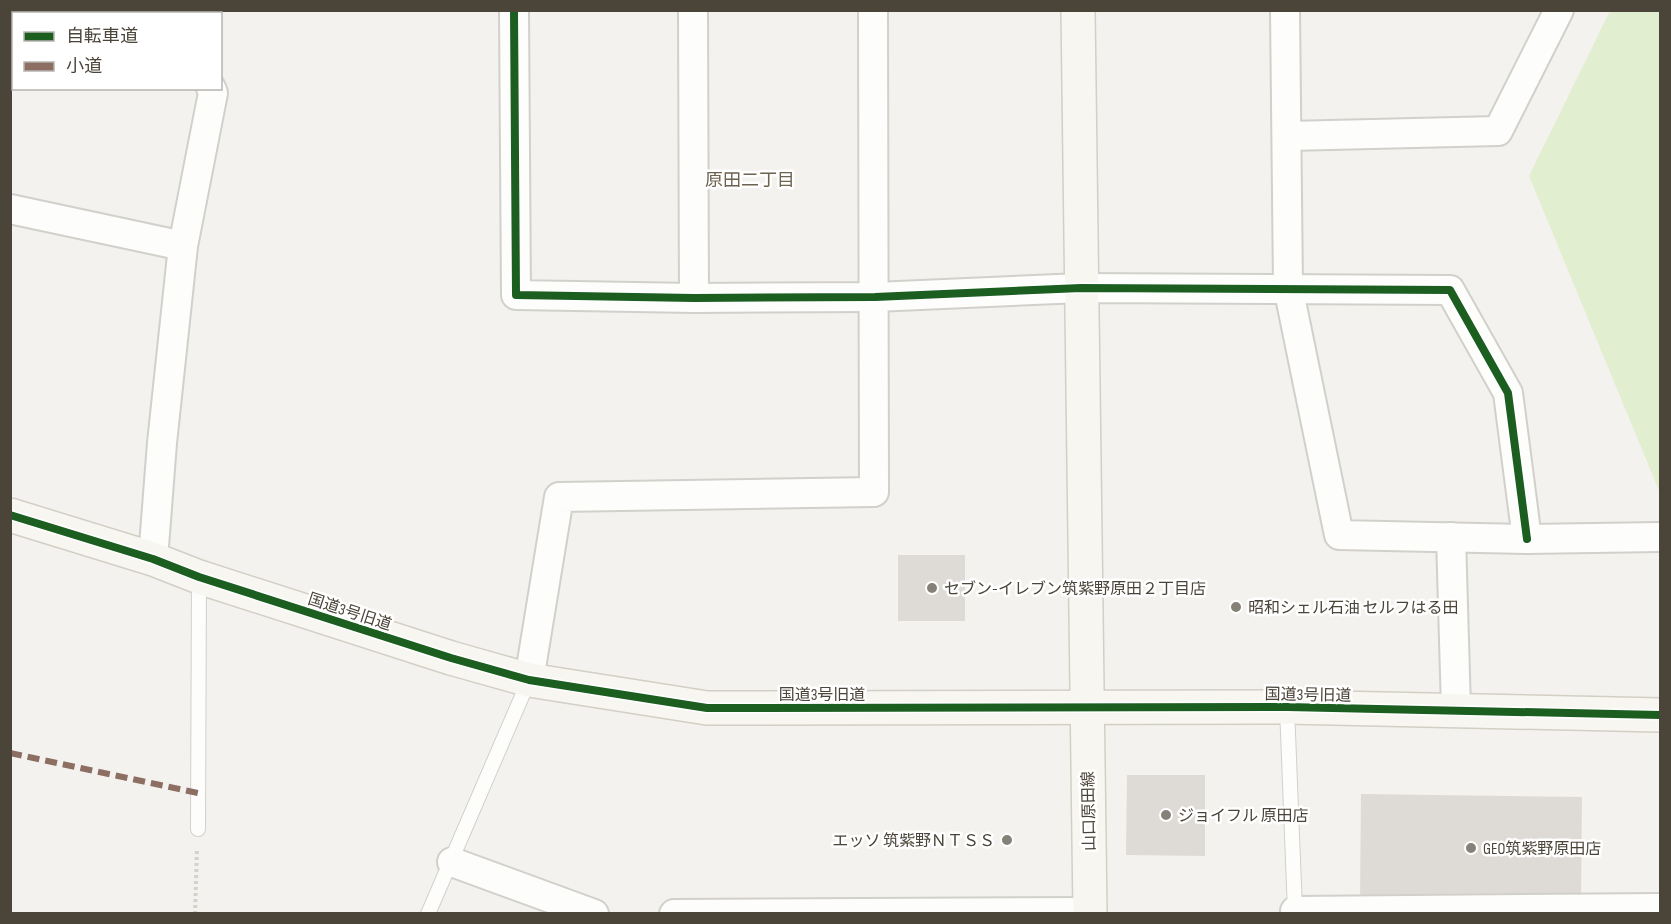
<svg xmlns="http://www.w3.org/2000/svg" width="1671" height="924" viewBox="0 0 1671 924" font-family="'Sofia Sans Condensed','Noto Sans JP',sans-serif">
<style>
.green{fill:#e1eecf}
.building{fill:#dedbd6}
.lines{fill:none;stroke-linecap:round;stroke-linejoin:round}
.lane-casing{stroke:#d2d0cb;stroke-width:16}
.street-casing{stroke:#d2d0cb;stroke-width:32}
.secondary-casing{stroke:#d3cfc5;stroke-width:36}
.path{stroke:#d3d2cc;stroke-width:4;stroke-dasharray:3 3;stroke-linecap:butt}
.lane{stroke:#fdfdfc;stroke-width:14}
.street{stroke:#fdfdfc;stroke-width:28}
.secondary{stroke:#f7f6f1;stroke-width:33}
.quiet{stroke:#8d6e63;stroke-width:6;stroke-dasharray:12 6;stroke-linecap:butt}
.cycleway-casing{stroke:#fff;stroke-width:11}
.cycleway{stroke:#1b5e20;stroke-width:8}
.poi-dot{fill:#868178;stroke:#fff;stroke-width:2}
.labels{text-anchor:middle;stroke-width:5;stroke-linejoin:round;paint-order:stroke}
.poi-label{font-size:16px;fill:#4b4439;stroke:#fff;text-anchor:start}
.street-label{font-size:16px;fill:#4b4439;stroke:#fff}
.neighbourhood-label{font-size:18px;fill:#6e6250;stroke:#fff}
</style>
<rect width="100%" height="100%" fill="#f4f2ee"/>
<!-- green -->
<polygon class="green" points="1610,11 1660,11 1660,493 1529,176"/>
<!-- building -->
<g class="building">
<rect x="898" y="555" width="67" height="66"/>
<polygon points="1127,775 1205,775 1205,856 1126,855"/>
<polygon points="1361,794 1582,797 1581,902 1360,899"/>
</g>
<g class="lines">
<!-- lane casing -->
<g class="lane-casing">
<g id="lane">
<polyline points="1287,707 1295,911"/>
<polyline points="198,829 199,577"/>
<polyline points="428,914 529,680"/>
</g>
</g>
<!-- street casing -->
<g class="street-casing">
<g id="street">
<polyline points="183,10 184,14"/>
<polyline points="514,10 516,295 694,298 875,297 1081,288 1450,290 1508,393 1527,539"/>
<polyline points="693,10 694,298"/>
<polyline points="1285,10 1288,287 1339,535 1527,539 1660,537"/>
<polyline points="1288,136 1498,131 1559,10"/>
<polyline points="10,209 183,246"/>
<polyline points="1451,537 1456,709"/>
<polyline points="153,559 162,443 183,246 213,93 211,88"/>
<polyline points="529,680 559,497 874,492 873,10"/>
<polyline points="452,862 594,914"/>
<polyline points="674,914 1090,912"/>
<polyline points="1295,914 1295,911 1660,908"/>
</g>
</g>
<!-- secondary casing -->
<g class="secondary-casing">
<g id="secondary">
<polyline points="1078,10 1090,914"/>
<polyline points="10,515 153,559 199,577 451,658 529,680 707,708 1287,707 1660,715"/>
</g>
</g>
<!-- path -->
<polyline class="path" points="195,914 197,848"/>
<!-- lane -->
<use href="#lane" class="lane"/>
<!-- street -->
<use href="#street" class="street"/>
<!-- secondary -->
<use href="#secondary" class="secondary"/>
<!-- quiet -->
<polyline class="quiet" points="10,753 198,793"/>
<!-- cycleway casing -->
<g class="cycleway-casing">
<g id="cycleway">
<polyline points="514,10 516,295 694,298 875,297 1081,288 1450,290 1508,393 1527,539"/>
<polyline points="10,515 153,559 199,577 451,658 529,680 707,708 1287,707 1660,715"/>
</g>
</g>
<!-- cycleway -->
<use href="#cycleway" class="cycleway"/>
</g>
<!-- markers -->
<g class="poi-dot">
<circle cx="932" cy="588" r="6"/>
<circle cx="1236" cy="607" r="6"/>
<circle cx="1166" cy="815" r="6"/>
<circle cx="1007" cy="840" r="6"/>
<circle cx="1471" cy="848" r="6"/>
</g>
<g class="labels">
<!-- poi labels -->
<g class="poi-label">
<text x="944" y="594">セブン-イレブン筑紫野原田２丁目店</text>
<text x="1248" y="613">昭和シェル石油 セルフはる田</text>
<text x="1178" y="821">ジョイフル 原田店</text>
<text x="995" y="846" text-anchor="end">エッソ 筑紫野ＮＴＳＳ</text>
<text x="1483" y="854">GEO筑紫野原田店</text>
</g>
<!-- street labels -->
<g class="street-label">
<text transform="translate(350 611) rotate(18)" y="6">国道3号旧道</text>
<text x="822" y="700">国道3号旧道</text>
<text transform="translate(1308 694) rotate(1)" y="6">国道3号旧道</text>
<text transform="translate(1088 811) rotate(-91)" y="6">山口原田線</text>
</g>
<!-- neighbourhood labels -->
<g class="neighbourhood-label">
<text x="750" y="186">原田二丁目</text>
</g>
</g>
<!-- border -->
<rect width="1671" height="924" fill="none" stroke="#4b4439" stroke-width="24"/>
<!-- legend -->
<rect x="12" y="12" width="210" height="78" fill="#ffffff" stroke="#b7b4b0" stroke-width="1.5"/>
<rect x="24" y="32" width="30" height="9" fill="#1b5e20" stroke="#b7b4b0" stroke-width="1.5"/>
<text x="66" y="42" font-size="18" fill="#4b4439">自転車道</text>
<rect x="24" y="62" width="30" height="9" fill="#8d6e63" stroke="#b7b4b0" stroke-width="1.5"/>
<text x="66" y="72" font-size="18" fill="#4b4439">小道</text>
</svg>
